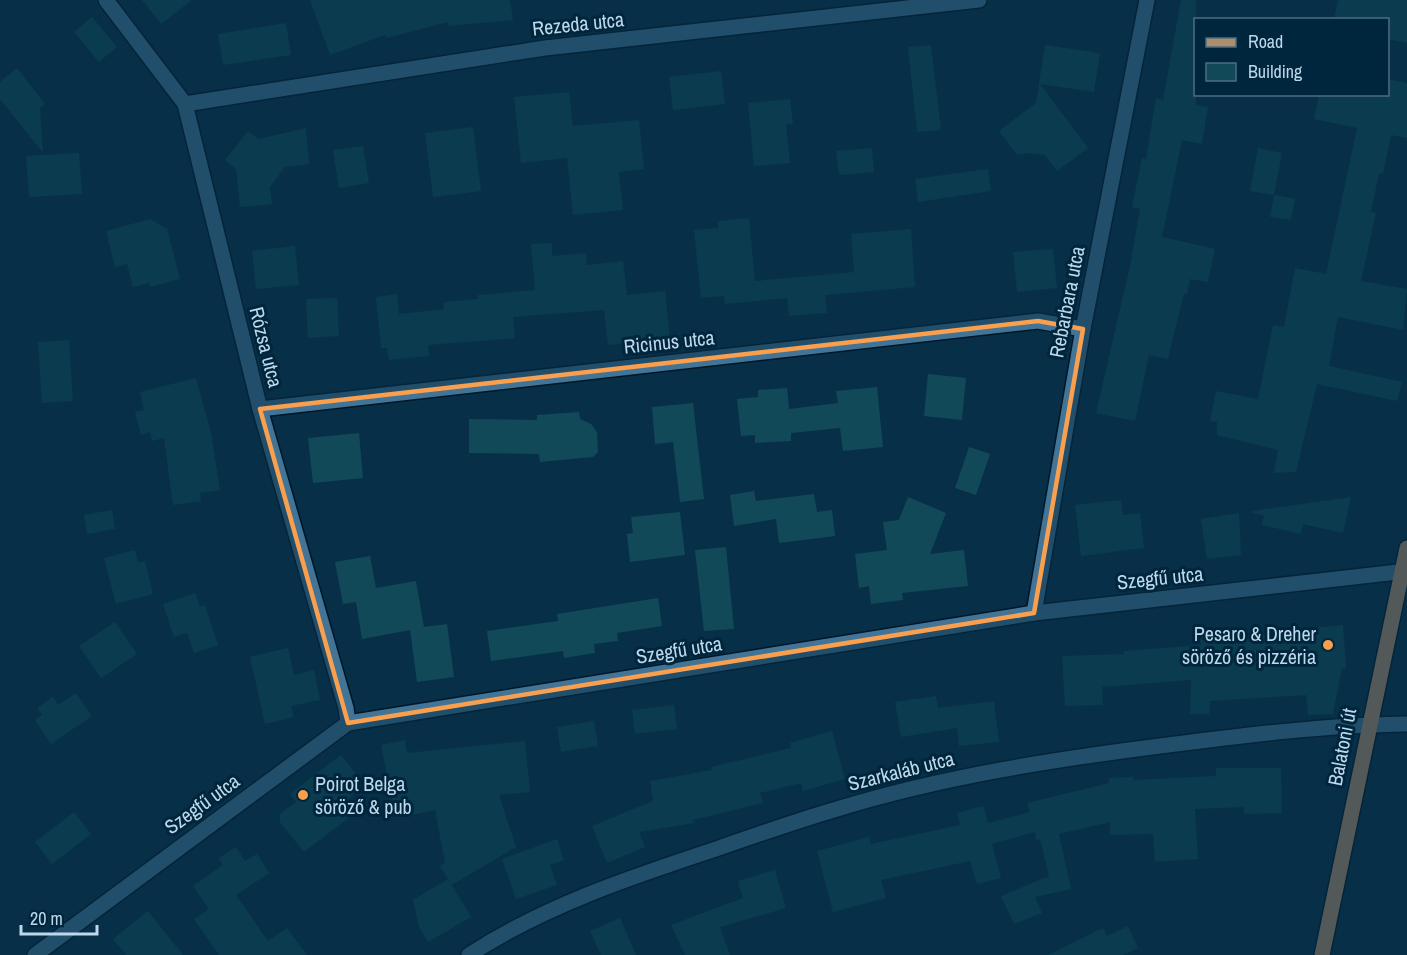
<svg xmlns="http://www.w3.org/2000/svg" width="1407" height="955" viewBox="0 0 1407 955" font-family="'Archivo Narrow',sans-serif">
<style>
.building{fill:#114958}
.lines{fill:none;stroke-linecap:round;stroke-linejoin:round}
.minor-casing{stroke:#001727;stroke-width:18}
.major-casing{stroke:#001727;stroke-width:18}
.minor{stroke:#417496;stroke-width:15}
.major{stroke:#ae8d6b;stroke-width:15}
.marked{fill:none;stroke:#fa9f4e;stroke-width:4.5;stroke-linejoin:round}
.poi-dot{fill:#fa9f4e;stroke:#00263d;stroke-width:2}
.labels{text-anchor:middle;stroke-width:6;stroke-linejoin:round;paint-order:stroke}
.street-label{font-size:20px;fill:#bed8eb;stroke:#00263d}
.poi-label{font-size:20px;fill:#bed8eb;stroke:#00263d;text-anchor:end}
</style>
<rect width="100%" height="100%" fill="#073048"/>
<!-- building -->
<g class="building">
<polygon points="142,0 192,0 161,24"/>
<polygon points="310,0 510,0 513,20 448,26 448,22 386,38 385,35 330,55"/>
<polygon points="1181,0 1196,0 1196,105 1208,107 1202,144 1182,140 1162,237 1215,249 1208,282 1190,279 1187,294 1184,293 1168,359 1149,355 1135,421 1096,413 1130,266 1140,209 1132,207 1142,158 1146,159 1156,98 1163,100"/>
<polygon points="1338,0 1407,0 1407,43 1388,39 1388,20 1334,20"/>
<polygon points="92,17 117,47 99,62 74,32"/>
<polygon points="286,23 291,55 223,65 218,34"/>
<polygon points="931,45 941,130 917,132 908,47"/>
<polygon points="1045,45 1100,53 1094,92 1040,84 1088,148 1057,171 1045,155 1028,153 1017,155 999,131 1036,103"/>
<polygon points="17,68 45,104 40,108 43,153 0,99 0,82"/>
<polygon points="721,71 725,104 673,110 669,77"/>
<polygon points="1388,79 1407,83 1407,138 1391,135 1383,174 1379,173 1371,212 1376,213 1361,281 1407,289 1403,330 1338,317 1329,366 1402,382 1397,401 1317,384 1296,472 1274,473 1278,450 1217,435 1217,422 1210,421 1216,391 1258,399 1273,325 1284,327 1295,268 1326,274 1357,128 1314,119 1319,94 1388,94"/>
<polygon points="569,92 573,126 639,120 644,169 619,172 623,210 573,215 567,158 521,163 514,97"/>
<polygon points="790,99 793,124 786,124 790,163 754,166 748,103"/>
<polygon points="473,127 481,191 433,197 425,133"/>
<polygon points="306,128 309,164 285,167 270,187 272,204 240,207 236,169 225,160 248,131 258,139"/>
<polygon points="363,146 369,183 339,188 333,150"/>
<polygon points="872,148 874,172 839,175 836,151"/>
<polygon points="1258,148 1282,153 1274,195 1250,191"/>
<polygon points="79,153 82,194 29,197 26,156"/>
<polygon points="988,169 991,191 918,202 915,179"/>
<polygon points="1274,195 1295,199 1291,220 1270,217"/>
<polygon points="749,218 755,281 854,272 851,234 911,229 915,287 825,295 827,313 789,316 787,298 725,304 724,296 701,298 694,230 718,228 718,221"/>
<polygon points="150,219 167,229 180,279 150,287 149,283 133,287 127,264 115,267 106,231"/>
<polygon points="552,243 552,256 586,253 587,265 623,261 627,295 665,291 670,339 608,345 604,310 513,317 515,338 428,345 429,356 389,360 387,348 381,348 376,297 397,294 399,314 444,309 443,302 478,299 478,295 535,290 531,244"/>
<polygon points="295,246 299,285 256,289 252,251"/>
<polygon points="1053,249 1057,288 1017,292 1013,252"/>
<polygon points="337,298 339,336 308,338 306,299"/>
<polygon points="69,340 73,401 42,403 38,342"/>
<polygon points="928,374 966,378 962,420 924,416"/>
<polygon points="196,378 211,433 220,490 200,493 201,501 173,505 164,438 152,441 150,432 141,435 135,412 144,410 140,392"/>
<polygon points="877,387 883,447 843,451 840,428 791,433 791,441 755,443 755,435 741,436 737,399 758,397 758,390 787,388 789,409 838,403 836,391"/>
<polygon points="693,403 704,499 680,502 673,442 655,444 652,407"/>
<polygon points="579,412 580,419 591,424 597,432 598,452 593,457 540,462 539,454 469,453 469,419 537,420 537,415"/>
<polygon points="359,433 363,478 313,483 308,438"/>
<polygon points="969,447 990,454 976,495 955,488"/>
<polygon points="754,491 756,501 814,494 817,512 832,510 835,536 779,543 776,519 734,526 730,495"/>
<polygon points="908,497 946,513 930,554 964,550 968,586 902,593 903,600 871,604 869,586 859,588 855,554 887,550 883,522 899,520"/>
<polygon points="1351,497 1343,533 1303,524 1301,534 1262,525 1264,516 1253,513 1253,511"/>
<polygon points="1121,500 1123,515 1140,513 1144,548 1081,556 1075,505"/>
<polygon points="112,510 115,529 87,534 84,515"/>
<polygon points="680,512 685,555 630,562 627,534 633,533 631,517"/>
<polygon points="1239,513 1241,555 1207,559 1201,519"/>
<polygon points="726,547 734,629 704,631 695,550"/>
<polygon points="135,550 138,563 145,561 153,594 116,604 104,558"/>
<polygon points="370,556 376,588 416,581 424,627 447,624 454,677 417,682 410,630 362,639 356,602 343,604 335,562"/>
<polygon points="195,593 200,607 205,605 218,645 194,653 187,633 174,637 163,604"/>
<polygon points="658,598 662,626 617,633 618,641 594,644 595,653 564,658 563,651 491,661 487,631 558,621 557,614"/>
<polygon points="115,622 137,654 101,678 79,646"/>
<polygon points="1343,625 1346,668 1342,668 1333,714 1308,715 1306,695 1210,701 1209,714 1190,714 1191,680 1102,687 1103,705 1065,706 1062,656 1124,654 1124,651 1201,645 1201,640"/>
<polygon points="288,648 294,675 314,670 320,700 291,706 294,717 265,724 250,657"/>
<polygon points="76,693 92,716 51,744 35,720 42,715 37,708 53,697 58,705"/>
<polygon points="936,696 938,708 994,701 999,742 959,746 957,728 901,737 895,702"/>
<polygon points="674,705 677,729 635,734 632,710"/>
<polygon points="594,721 598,746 561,752 557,727"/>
<polygon points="832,731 845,779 803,791 801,783 760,793 763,803 693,820 694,823 639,832 645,847 607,863 592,826 653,801 650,781 712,770 711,767 791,748 790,743"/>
<polygon points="405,740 407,753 525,741 530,792 499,795 516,847 452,885 440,866 445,863 435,810 396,818 381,745"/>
<polygon points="341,755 357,775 354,794 346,801 355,813 304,852 280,822 280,814 296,802 290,794"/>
<polygon points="1216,768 1281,768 1282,813 1244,814 1244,807 1195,809 1198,859 1155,862 1153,834 1110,835 1110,822 1059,834 1071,889 1035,897 1042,913 1014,924 1001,896 1049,876 1040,839 1036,840 1035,832 992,844 1001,878 977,884 970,861 881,880 886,898 833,912 817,851 869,837 871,844 960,825 957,813 983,806 988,823 1030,812 1027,803 1109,783 1109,778 1133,777 1134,780 1216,776"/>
<polygon points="74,812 91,834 52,864 35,842"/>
<polygon points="557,839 564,860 550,865 557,885 516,899 502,859"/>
<polygon points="236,847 245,861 257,854 269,873 236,895 268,941 287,928 307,955 219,955 194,919 209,909 193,886 223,865 219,858"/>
<polygon points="775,870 786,908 720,927 730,955 685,955 671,925 743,898 738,881"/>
<polygon points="448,879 471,917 428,942 419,927 413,900"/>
<polygon points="148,911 183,955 126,955 113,939"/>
<polygon points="620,918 636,955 601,955 590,931"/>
<polygon points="1128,926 1138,948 1123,955 1048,955 1103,928 1107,936"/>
</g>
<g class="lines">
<!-- minor casing -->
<g class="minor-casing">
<g id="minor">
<polyline points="106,0 185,104 260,409 346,708 348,723"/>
<polyline points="185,104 545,48 979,0"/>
<polyline points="260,409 1038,321 1083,329"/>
<polyline points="1034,613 1083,329 1147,0"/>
<polyline points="35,955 348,723 1034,613 1407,571"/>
<path d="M469,955C544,906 631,877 716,849C756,835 796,821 837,809C945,776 1056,759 1168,745C1247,735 1327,725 1407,724"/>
</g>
</g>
<!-- major casing -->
<g class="major-casing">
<polyline id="major" points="1322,955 1407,548"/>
</g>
<!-- minor -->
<use href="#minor" class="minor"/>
<!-- major -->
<use href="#major" class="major"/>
</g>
<!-- marked area -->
<path d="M0 0H1407V955H0ZM1038,321L1083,329L1034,613L348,723L260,409Z" fill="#073048" fill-opacity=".55" fill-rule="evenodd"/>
<path class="marked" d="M1038,321L1083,329L1034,613L348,723L260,409Z"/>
<!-- markers -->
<g class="poi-dot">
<circle cx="1328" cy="645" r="6"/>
<circle cx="303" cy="795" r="6"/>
</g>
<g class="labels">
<!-- street labels -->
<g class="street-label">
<text transform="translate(578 24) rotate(-6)" y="7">Rezeda utca</text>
<text transform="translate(1067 302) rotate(-79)" y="7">Rebarbara utca</text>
<text transform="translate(669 342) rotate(-6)" y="7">Ricinus utca</text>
<text transform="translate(266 347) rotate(76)" y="7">Rózsa utca</text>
<text transform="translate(1160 578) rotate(-6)" y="7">Szegfű utca</text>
<text transform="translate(679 650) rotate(-9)" y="7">Szegfű utca</text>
<text transform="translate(1342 747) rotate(-79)" y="7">Balatoni út</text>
<text transform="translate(901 771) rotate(-14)" y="7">Szarkaláb utca</text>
<text transform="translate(202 804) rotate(-36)" y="7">Szegfű utca</text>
</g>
<!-- poi labels -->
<g class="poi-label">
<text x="1316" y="641">Pesaro &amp; Dreher<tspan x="1316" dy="23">söröző és pizzéria</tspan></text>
<text x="315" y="791" text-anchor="start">Poirot Belga<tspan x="315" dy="23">söröző &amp; pub</tspan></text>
</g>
</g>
<!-- legend -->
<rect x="1194" y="18" width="195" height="78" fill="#00263d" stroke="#4c6d83" stroke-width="1.5"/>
<rect x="1206" y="38" width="30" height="9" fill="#ae8d6b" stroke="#4c6d83" stroke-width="1.5"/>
<text x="1248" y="48" font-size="18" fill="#bed8eb">Road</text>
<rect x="1206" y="63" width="30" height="18" fill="#114958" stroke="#4c6d83" stroke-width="1.5"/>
<text x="1248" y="78" font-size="18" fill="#bed8eb">Building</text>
<!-- scale -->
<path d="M21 925v9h76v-9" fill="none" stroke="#bed8eb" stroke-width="3"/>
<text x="30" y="925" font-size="18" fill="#bed8eb" stroke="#00263d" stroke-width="4.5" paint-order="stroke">20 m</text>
</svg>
